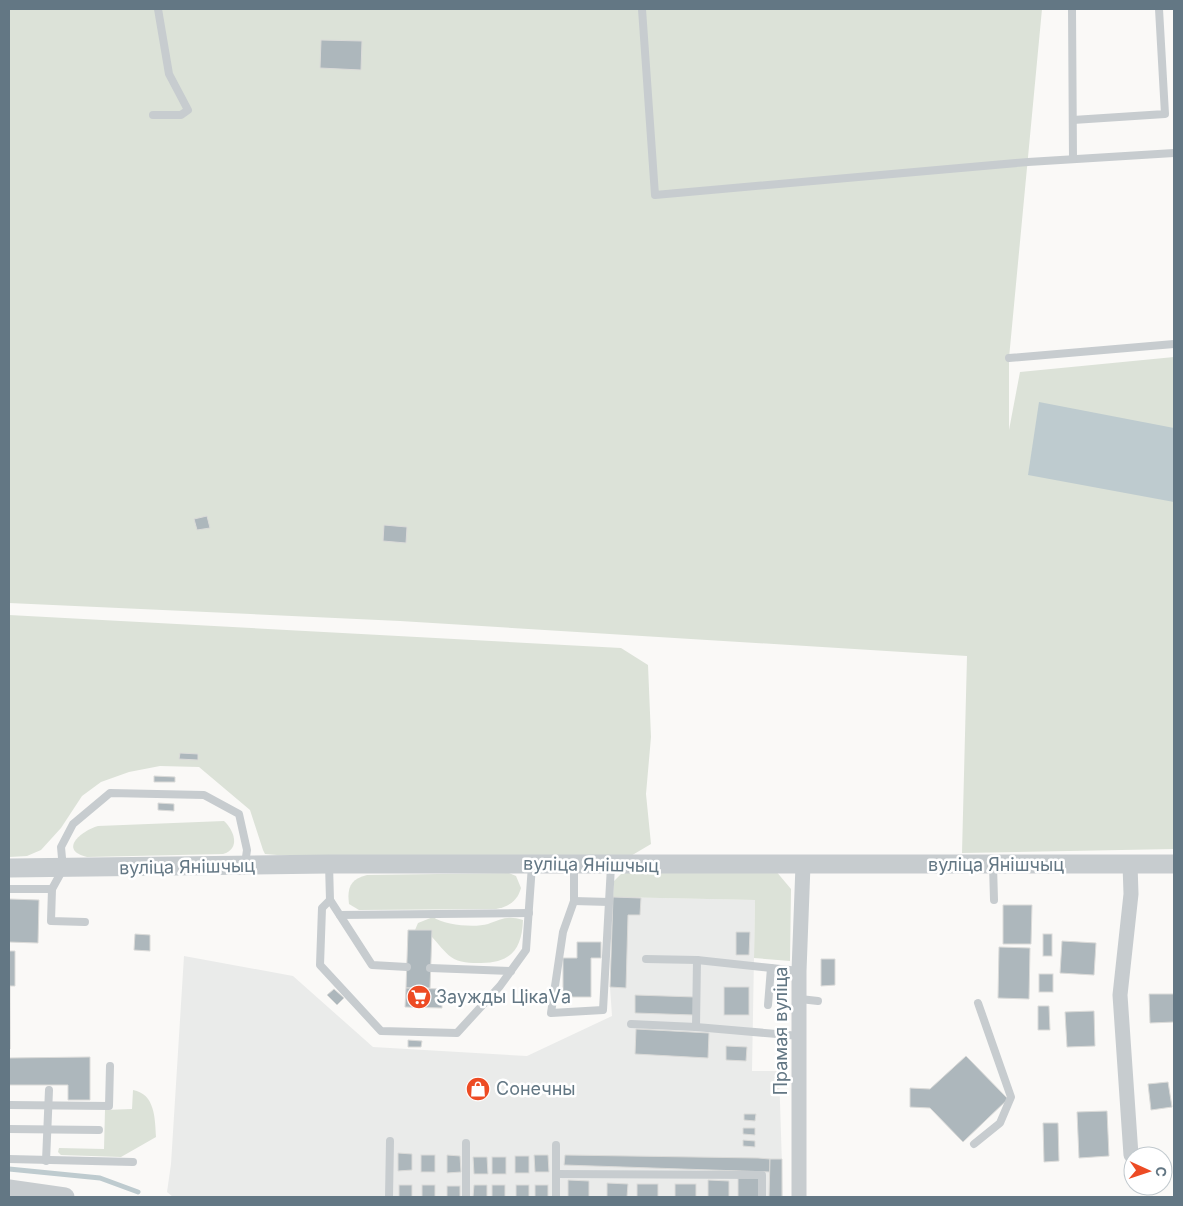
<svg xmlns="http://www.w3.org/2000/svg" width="1183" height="1206" viewBox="0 0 1183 1206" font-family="Inter,sans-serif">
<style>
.built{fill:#eaebea}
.green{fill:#dce2d8}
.water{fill:#becbcf}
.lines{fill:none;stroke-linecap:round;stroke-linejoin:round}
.stream{stroke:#becbcf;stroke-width:5}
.building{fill:#adb7bc;stroke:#dbdbd9}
.service{stroke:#c7cccf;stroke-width:8}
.minor{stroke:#c7cccf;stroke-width:15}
.tertiary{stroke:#c7cccf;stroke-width:19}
.labels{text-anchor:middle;stroke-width:5;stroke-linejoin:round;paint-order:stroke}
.street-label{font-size:18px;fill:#637784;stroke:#fff}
.poi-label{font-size:18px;fill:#637784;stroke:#fff;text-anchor:start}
</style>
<rect width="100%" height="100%" fill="#faf9f7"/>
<!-- built -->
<polygon class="built" points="613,897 755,900 752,1071 779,1071 783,1197 173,1197 167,1192 171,1164 184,956 293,976 373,1047 527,1056 612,1016 610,987"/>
<!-- green -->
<g class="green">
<polygon points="9,9 1042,9 1009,358 1009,430 1020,372 1174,357 1174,849 962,853 967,656 400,621 9,603"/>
<polygon points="9,615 621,648 648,665 651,737 646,794 651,844 629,857 277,855 265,854 263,850 250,810 199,767 160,766 129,772 101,782 82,796 61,828 41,850 27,856 9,857"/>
<path d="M224,821C234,830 241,849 223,854L87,857C58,850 81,831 98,826Z"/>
<polygon points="626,869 775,870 791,889 790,961 754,958 755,900 613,897 614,881"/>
<path d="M509,873L516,876L521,888C517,902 508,907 495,909L359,910L349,904C347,888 350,879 367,875Z"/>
<path d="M433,917C444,925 474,928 488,924C501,919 508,915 523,920C522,949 511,963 481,963C471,963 459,963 451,957C444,952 438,943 432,937L431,930H415L418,923Z"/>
<path d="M133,1090C155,1094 155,1118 156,1137L121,1157L61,1155L58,1152L59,1148L104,1149L105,1110L132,1109Z"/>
</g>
<!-- water -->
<polygon class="water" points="1039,402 1174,428 1174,502 1028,475"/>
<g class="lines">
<!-- stream -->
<polyline class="stream" points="9,1169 100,1178 138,1192"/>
</g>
<!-- building -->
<g class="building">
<polygon points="321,40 362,41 361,70 320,68"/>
<polygon points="207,516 210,528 197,530 194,519"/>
<polygon points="384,525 407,527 406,543 383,541"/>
<polygon points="180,753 198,754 198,760 179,759"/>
<polygon points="154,776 175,777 175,782 154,782"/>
<polygon points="158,803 174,804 174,811 158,810"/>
<polygon points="613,897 641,898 640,915 628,915 626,988 610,987"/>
<polygon points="9,899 39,900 38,943 9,942"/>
<polygon points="1003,905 1032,905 1031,944 1003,944"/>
<polygon points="408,930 432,930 430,988 406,988"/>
<polygon points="736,932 750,932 749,955 736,955"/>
<polygon points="135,934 150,935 150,951 134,950"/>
<rect x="1043" y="934" width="9" height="22"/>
<polygon points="1062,941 1096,943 1094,975 1060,973"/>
<polygon points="577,942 601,942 601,958 591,958 591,997 563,997 563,958 577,958"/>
<polygon points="999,947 1030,948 1029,999 998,998"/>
<polygon points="9,951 15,951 15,986 10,986 10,1049"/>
<polygon points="821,959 835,959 835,985 821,986"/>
<rect x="1039" y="974" width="14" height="18"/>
<rect x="724" y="987" width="25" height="28"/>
<polygon points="406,988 442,989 442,1008 405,1007"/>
<polygon points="334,989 344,998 337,1005 327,995"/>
<polygon points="1149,994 1174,994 1174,1022 1150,1023"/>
<polygon points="635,995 695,997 694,1015 635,1013"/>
<polygon points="1038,1006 1049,1006 1050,1030 1038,1030"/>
<polygon points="1094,1011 1095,1046 1067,1047 1065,1012"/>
<polygon points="636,1029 709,1033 708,1058 635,1054"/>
<polygon points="408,1040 422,1041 421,1047 408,1047"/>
<polygon points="726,1046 747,1047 746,1061 726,1060"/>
<polygon points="966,1056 1008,1099 963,1142 930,1108 910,1107 910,1088 930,1089"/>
<polygon points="90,1057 90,1100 68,1100 68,1085 9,1085 9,1058"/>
<polygon points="1168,1082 1172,1107 1151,1110 1148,1084"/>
<polygon points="1107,1111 1109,1156 1079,1158 1077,1112"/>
<polygon points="744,1114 756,1114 755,1121 744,1120"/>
<polygon points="1043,1123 1058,1123 1059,1161 1044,1162"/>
<polygon points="743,1128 755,1128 755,1135 743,1134"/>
<polygon points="743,1140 755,1141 755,1147 743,1146"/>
<polygon points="398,1153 412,1154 412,1170 398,1171"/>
<rect x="421" y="1155" width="14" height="17"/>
<polygon points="447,1155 460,1156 461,1172 447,1173"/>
<polygon points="534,1155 548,1155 549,1172 535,1172"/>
<polygon points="565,1155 758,1158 770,1159 770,1172 564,1165"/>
<rect x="515" y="1156" width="14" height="17"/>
<polygon points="473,1157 487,1157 488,1174 474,1174"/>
<rect x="492" y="1157" width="14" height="17"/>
<polygon points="770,1159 782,1159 782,1197 769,1197"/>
<rect x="738" y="1178" width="21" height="19"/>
<polygon points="568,1180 589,1181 589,1197 568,1197"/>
<polygon points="708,1180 729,1181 729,1197 708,1197"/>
<polygon points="607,1183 628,1184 627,1197 607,1197"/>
<rect x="637" y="1184" width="21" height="13"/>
<rect x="675" y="1184" width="21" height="13"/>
<rect x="399" y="1185" width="13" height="12"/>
<rect x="422" y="1185" width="13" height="12"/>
<polygon points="474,1185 487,1185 487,1197 473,1197"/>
<rect x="492" y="1185" width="13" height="12"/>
<rect x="516" y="1185" width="13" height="12"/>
<rect x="535" y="1185" width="13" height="12"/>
<rect x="447" y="1186" width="13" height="11"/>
</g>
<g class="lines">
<!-- service -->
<g class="service">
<polyline points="642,9 655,195 1028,162 1174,153"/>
<polyline points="1072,9 1073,159"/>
<polyline points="153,115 181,115 188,110 169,74 158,9"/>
<polyline points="1073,120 1165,114 1159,9"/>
<polyline points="1009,358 1174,344"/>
<polyline points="329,864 330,900 372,965 407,967"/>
<polyline points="574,865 574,901 563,932 551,1013 603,1010 611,866"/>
<polyline points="993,865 994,900"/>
<polyline points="9,889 52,889"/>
<polyline points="330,900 322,908 320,965 381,1031 457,1033 500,986 526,950 532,865"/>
<polyline points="574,901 609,902"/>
<polyline points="340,915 529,913"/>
<polyline points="85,922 51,921 52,889 63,869 61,847 73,824 110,793 204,795 239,814 247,850 245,864"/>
<polyline points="646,959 697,960 799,971"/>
<polyline points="430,968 511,971"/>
<polyline points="800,999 818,1001"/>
<polyline points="768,1005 771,968"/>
<polyline points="631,1024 696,1027 800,1036"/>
<polyline points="696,1027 697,960"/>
<polyline points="9,1105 109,1106 110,1066"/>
<polyline points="9,1129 99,1130"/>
<polyline points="974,1144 1000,1123 1011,1097 978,1003"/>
<polyline points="9,1159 133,1162"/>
<polyline points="46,1161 49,1090"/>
<polyline points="556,1174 762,1175 762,1197"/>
<polyline points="389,1197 390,1141"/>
<polyline points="466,1197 466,1143"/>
<polyline points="556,1197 556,1145"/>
</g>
<!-- minor -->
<g class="minor">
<polyline points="1130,864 1131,894 1120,995 1131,1155"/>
<polyline points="799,1197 799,971 803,865"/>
</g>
<!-- tertiary -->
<g class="tertiary">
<polyline points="9,868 329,864 1174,864"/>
<polyline points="9,1189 65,1197"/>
</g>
</g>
<!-- icons -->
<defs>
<g id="supermarket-disc" transform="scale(1.25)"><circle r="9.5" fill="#ed4b24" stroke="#fff"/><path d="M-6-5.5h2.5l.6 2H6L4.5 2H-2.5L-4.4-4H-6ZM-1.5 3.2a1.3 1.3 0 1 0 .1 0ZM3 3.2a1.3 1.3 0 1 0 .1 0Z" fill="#fff"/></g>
<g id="shop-disc" transform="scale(1.25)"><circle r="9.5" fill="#ed4b24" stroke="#fff"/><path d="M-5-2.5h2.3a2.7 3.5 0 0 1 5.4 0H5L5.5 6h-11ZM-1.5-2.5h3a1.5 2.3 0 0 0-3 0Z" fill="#fff"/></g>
</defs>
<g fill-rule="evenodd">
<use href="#supermarket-disc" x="419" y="997"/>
<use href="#shop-disc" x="478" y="1089"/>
</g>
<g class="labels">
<!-- street labels -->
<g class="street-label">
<text transform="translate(591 865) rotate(1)" y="6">вуліца Янішчыц</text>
<text x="996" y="871">вуліца Янішчыц</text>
<text transform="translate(187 867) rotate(-1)" y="6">вуліца Янішчыц</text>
<text transform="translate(781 1031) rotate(-90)" y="6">Прамая вуліца</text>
</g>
<!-- poi labels -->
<g class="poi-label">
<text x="436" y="1003">Заужды ЦікаVа</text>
<text x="496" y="1095">Сонечны</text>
</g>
</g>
<!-- border -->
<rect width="1183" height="1206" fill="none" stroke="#637784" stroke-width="20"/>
<!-- north arrow -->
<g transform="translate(1148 1171) rotate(93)"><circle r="24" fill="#ffffff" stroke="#c1c9ce"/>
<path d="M0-4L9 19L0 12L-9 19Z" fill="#ed4b24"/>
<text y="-8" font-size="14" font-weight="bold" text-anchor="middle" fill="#637784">С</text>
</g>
</svg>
